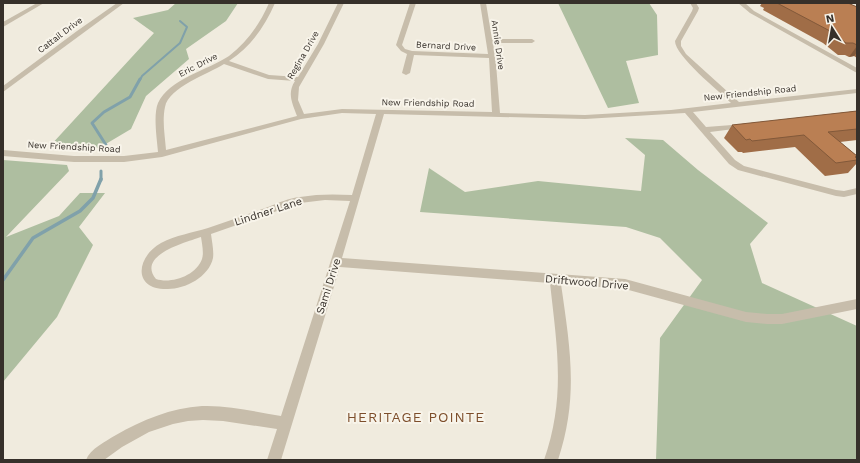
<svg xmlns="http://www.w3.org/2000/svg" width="860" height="463" viewBox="0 0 860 463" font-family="'Work Sans',sans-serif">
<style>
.green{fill:#aebea0}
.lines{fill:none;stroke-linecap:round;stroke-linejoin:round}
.stream-far2{stroke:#80a1aa;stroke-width:2}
.stream-far1{stroke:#80a1aa;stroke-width:3}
.stream{stroke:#80a1aa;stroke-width:3.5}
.minor{fill:#c7bdab;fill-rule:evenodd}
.wall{fill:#a06d47}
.shaded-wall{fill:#82593a}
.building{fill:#ba7f53;stroke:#82593a}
.labels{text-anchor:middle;stroke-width:4;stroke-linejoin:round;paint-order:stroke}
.far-street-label{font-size:9px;fill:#36302a;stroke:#f8f4ea}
.street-label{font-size:11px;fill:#36302a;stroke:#f8f4ea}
.near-neighbourhood-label{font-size:14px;letter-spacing:1px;fill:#7d4e2b;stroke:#f8f4ea}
</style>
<rect width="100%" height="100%" fill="#f0ebde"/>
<!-- green -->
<g class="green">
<polygon points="176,3 238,3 226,21 186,49 189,59 146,96 131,129 99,148 50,146 154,33 133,18 168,10"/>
<polygon points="558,3 649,3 657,15 658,55 626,61 639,103 608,108"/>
<polygon points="625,138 663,140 698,170 768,223 750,244 762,283 857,326 857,460 656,460 660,338 702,280 660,238 626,227 420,212 429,168 465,192 538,181 641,191 645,155"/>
<polygon points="3,160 67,165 69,171 6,237 59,216 80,193 105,193 79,227 93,245 57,317 3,382"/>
</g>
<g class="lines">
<!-- stream-far2 -->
<polyline class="stream-far2" points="140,80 142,76 180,43 187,27 180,21"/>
<!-- stream-far1 -->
<g class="stream-far1">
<polyline points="106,145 92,123 104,112 130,97 140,79"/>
<polyline points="101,180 101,171"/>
</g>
<!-- stream -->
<polyline class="stream" points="3,280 33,238 80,211 93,198 101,179"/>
<!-- minor -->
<g class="minor">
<polygon points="37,3 44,3 3,27 3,22"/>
<polygon points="117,3 124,3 3,92 3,86 77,31"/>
<path d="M269,3H275C265,26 251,47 229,61L269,75L298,77L318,44L338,3H344L324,44L299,87L298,100L304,114L342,109L492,112L489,58L414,55L410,73L406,75L402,73L407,54L401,51L396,45L410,3H416L402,45L405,49L412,51L488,54L480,3H486L492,39H532L535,41L532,43H493L496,64L500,113L585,115L671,110L731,103C719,91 675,56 675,41L692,11L693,8L690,3H696L699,8L698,11L681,41V46L686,54L739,102L857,89V93L693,112L706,127L745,124L746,126L742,128L710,132L735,160L744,166L836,190L844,191L857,188V194L844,197L836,196L738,170L729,164L685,113L585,119L384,114L342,258L625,279L746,312L767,314H782L857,299V309L782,324H767L746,322L625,289L561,284C570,347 579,397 558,460H544C566,397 557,347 550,283L340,267L281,460H267L277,429L223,421L203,420L188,421L173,424L149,432L122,447L104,460H86C90,449 106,441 116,435C142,420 171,408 202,406C229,405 255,412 281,416L350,201L325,200L300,203L211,234C212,242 214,251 213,258C209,277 185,289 168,289C132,290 136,257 161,243C176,235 192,233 208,228C228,221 248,214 268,207C278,203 289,198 300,197C317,194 334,194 352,195L376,114L342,113L301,119L162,157L124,162H74L3,156V150L74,156H124L158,152C157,139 153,115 158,103C169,79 208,70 229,56C247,42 260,24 269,3ZM224,64L268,79L295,81C287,93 292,103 297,116L166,150C165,136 162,121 165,107C169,87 208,74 224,64ZM201,237C202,244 204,253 202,259C196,276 171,284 156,279C136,255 187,242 201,237Z"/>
<polygon points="738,3 745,3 754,11 857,68 857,73 750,13"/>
</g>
</g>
<!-- wall -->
<g class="wall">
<polygon points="762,3 848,3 857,7 857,58 854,56 849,57 845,55 838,55 823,43 763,10 764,8 760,6"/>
<polygon points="857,111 857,140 840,142 857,156 856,158 857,163 848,173 825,176 795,147 743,153 742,152 738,152 724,138 732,125"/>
</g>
<!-- shaded-wall -->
<polygon class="shaded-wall" points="857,46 857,52 854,56 849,57"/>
<!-- building -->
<g class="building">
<polygon points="777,3 848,3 857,7 857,45 853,43 846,43 830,31"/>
<polygon points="857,111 857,129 828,132 857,156 855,157 857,158 857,160 836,163 804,135 752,141 750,139 746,140 732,125"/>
</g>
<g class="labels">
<!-- far-street labels -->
<g class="far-street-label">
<text transform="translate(60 35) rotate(-37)" y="3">Cattail Drive</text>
<text transform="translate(498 45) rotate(82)" y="3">Annie Drive</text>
<text transform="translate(446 46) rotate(3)" y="3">Bernard Drive</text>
<text transform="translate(303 55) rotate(-60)" y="3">Regina Drive</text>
<text transform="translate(198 65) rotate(-27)" y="3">Eric Drive</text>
<text transform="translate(750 93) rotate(-6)" y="3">New Friendship Road</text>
<text transform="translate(428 103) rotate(1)" y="3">New Friendship Road</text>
<text transform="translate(74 147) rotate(3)" y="3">New Friendship Road</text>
</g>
<!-- street labels -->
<g class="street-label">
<text transform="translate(268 211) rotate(-18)" y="4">Lindner Lane</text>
<text transform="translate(587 282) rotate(5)" y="4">Driftwood Drive</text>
<text transform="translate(328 286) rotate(-72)" y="4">Sami Drive</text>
</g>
<!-- near-neighbourhood labels -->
<g class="near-neighbourhood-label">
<text x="416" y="422">HERITAGE POINTE</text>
</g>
</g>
<!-- border -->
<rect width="860" height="463" fill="none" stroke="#36302a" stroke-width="8"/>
<!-- north arrow -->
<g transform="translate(832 28) rotate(349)" stroke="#f8f4ea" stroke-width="3" paint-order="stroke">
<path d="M0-3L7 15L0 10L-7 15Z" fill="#36302a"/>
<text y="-6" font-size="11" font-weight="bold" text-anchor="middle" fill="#36302a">N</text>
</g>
</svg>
